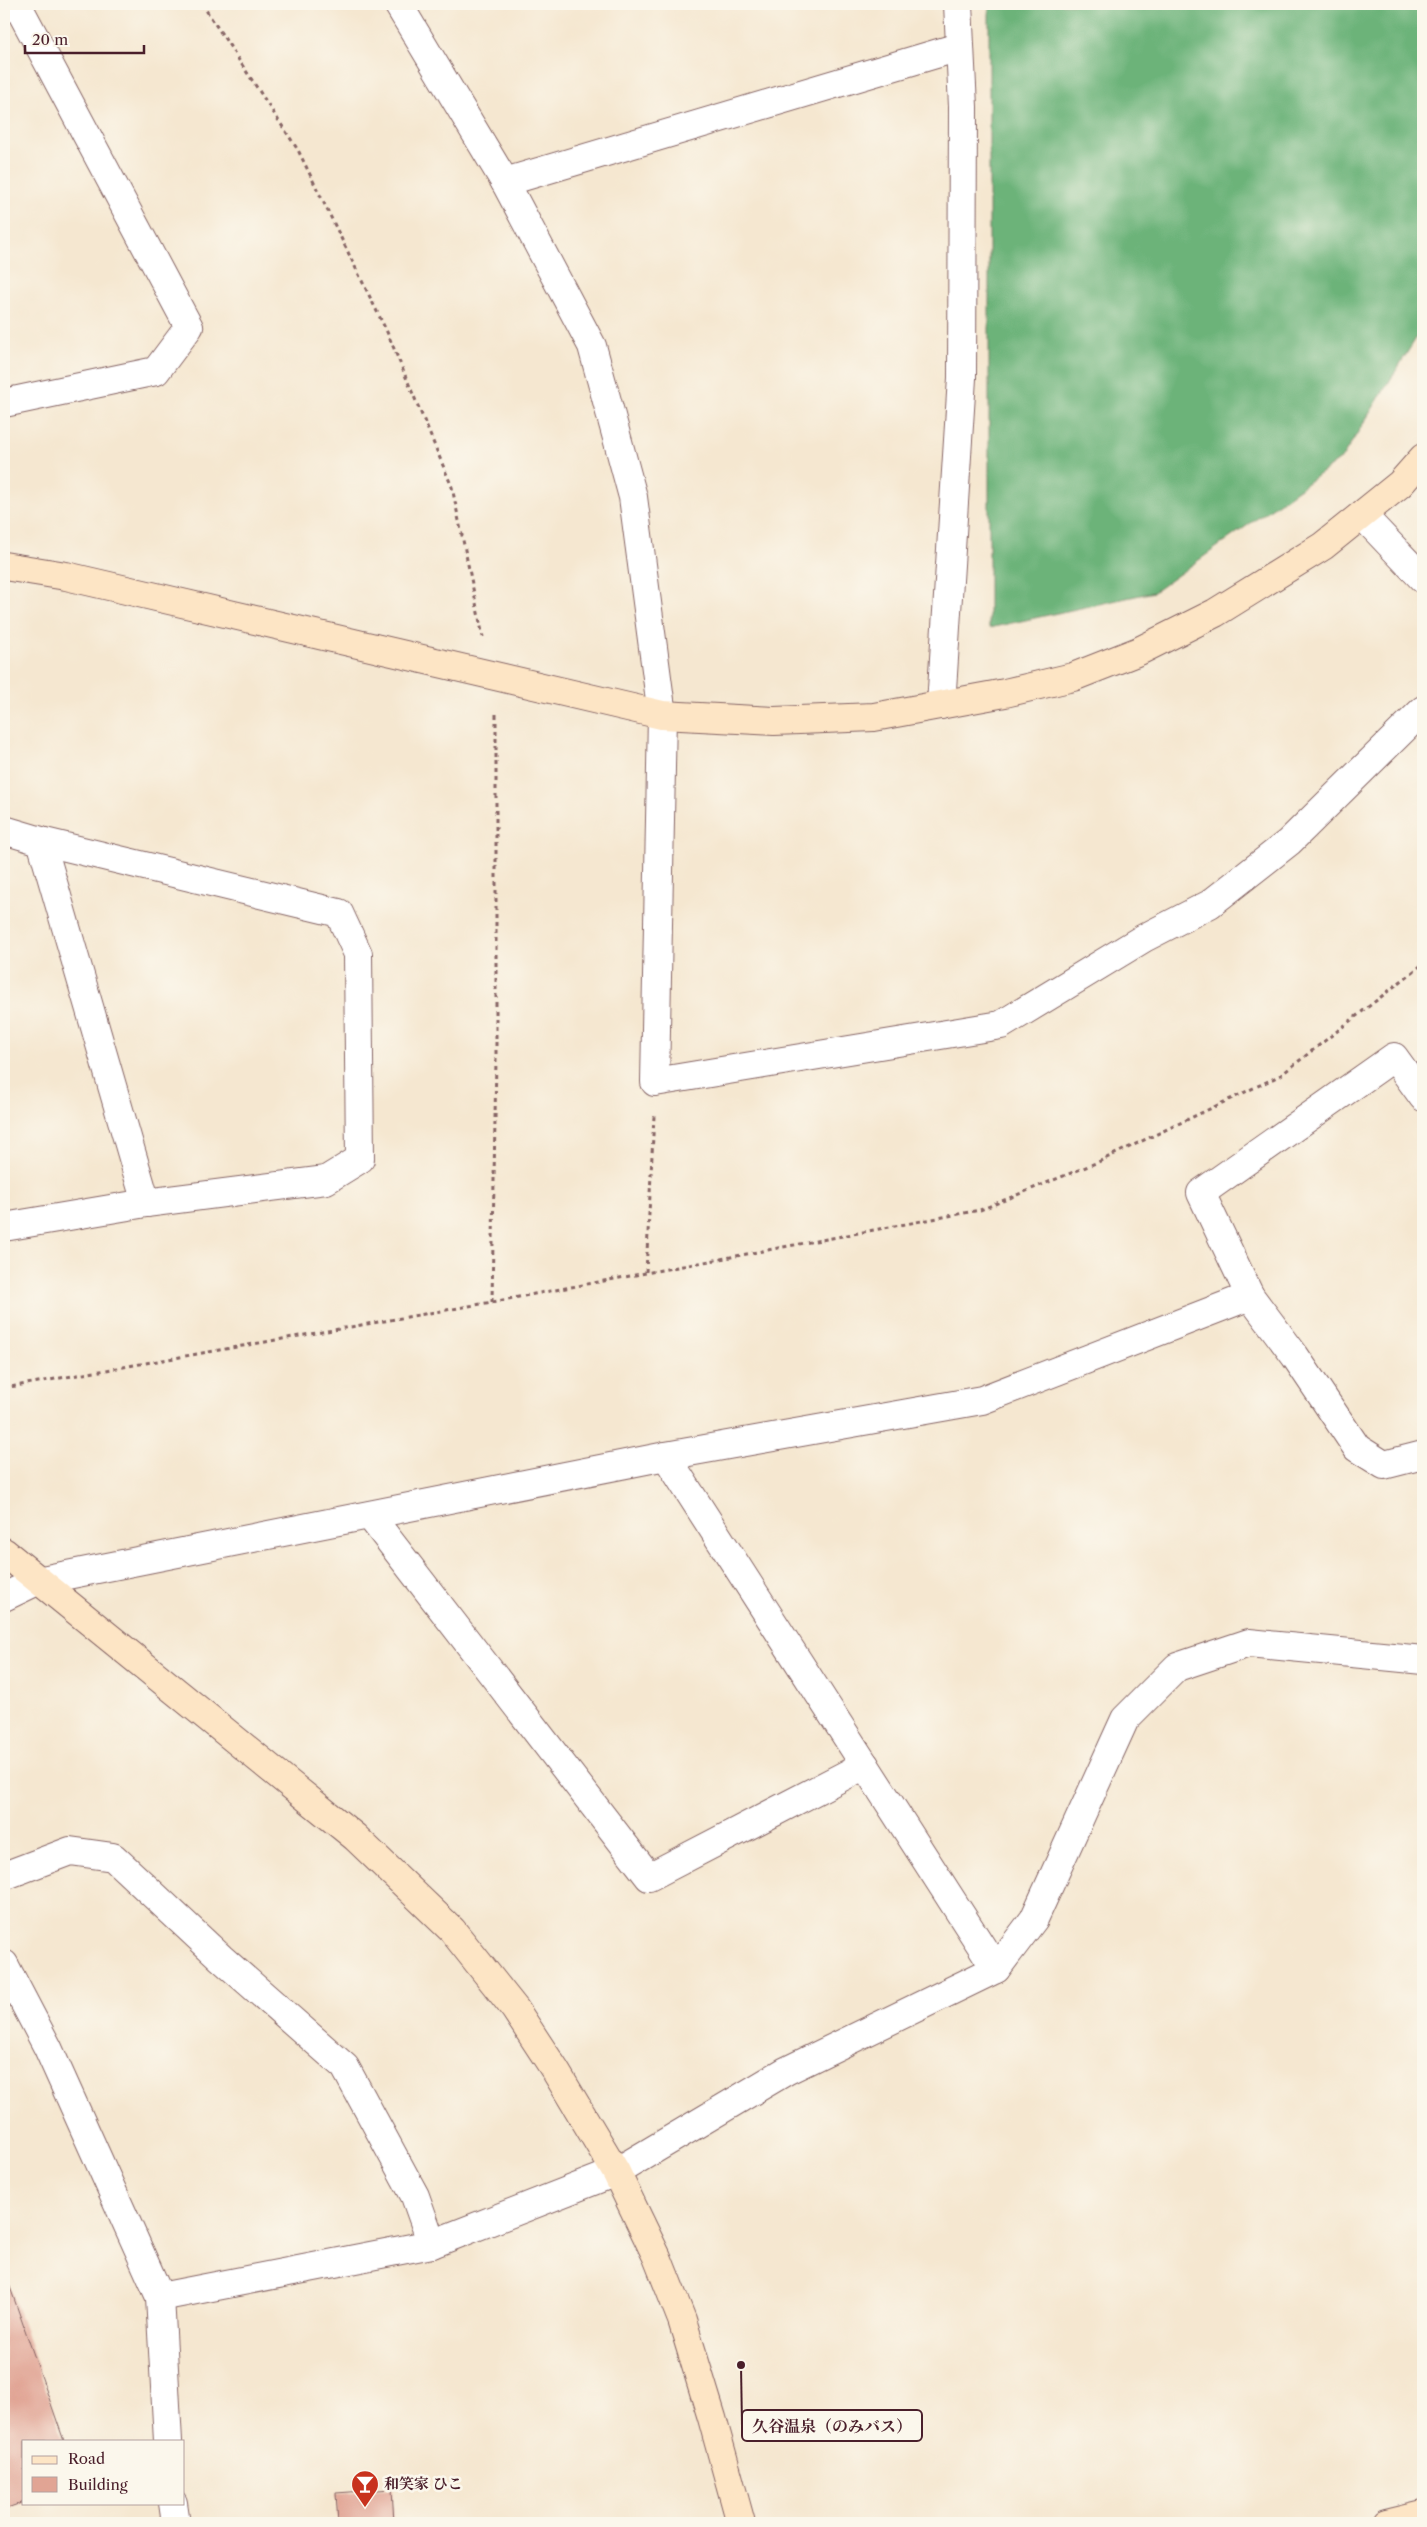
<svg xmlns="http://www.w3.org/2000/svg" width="1427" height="2527" viewBox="0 0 1427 2527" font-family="'Libre Caslon Text','Noto Serif JP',serif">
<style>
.forest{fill:#6cb379;stroke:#5b6952}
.building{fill:#e1a494}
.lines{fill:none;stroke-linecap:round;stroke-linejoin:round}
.street-casing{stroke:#866565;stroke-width:30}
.secondary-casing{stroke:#866565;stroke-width:30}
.path{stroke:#866565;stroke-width:3;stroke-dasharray:4 4;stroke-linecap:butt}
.street{stroke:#fff;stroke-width:28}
.secondary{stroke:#fde5c5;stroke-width:28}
.labels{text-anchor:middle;stroke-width:5;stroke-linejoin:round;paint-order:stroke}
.poi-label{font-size:15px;font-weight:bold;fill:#4a1f2b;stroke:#fbf7ec;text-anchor:start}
.leader{fill:none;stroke:#4a1f2b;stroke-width:2}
.callout-dot{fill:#4a1f2b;stroke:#fbf7ec;stroke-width:2}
.callout{fill:#fbf7ec;stroke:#4a1f2b;stroke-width:2}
.callout-label{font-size:16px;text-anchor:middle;font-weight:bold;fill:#4a1f2b}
</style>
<rect width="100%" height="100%" fill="#fbf7ec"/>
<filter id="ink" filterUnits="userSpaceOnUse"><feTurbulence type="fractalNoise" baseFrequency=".02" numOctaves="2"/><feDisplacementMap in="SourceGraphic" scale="10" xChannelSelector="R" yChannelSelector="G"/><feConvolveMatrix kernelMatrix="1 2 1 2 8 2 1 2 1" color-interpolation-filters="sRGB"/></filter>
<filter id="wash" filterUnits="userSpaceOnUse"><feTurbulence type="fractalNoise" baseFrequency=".0096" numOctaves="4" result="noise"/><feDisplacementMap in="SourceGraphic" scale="20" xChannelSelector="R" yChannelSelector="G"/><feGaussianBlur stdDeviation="1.12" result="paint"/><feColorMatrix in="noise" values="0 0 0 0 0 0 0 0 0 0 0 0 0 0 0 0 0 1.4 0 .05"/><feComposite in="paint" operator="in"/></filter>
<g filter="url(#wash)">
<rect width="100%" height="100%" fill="#f5e7d0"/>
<!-- forest -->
<polygon class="forest" points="989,4 1423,4 1423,327 1342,458 1154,592 989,628"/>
<g id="blocks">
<!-- building -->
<g class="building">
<polygon points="4,2270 64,2441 24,2441 24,2502 4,2509"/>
<polygon points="392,2489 394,2523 338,2523 336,2493"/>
</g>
</g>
</g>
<g filter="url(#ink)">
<use href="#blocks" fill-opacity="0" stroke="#866565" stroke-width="1"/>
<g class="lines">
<!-- street casing -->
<g class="street-casing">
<g id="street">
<polyline points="398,4 505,182 592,346 633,497 662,715 655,1082 1001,1025 1144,938 1210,904 1289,842 1423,710"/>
<polyline points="505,182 959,47"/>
<polyline points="4,403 156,371 189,327 17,4"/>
<polyline points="1363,516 1423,579"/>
<polyline points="941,705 962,378 963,107 958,4"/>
<polyline points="4,830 41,841 146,1203 4,1227"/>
<polyline points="41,841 339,913 358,954 360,1159 326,1180 146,1203"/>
<polyline points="1250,1296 1201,1193 1394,1057 1423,1097"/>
<polyline points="666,1456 996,1969"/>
<polyline points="371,1517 649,1877 865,1765"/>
<polyline points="4,1597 37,1581 666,1456 982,1400 1250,1296 1295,1356 1357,1448 1384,1465 1423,1455"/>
<polyline points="4,1876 70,1851 113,1857 221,1958 345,2067 415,2196 432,2244"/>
<polyline points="4,1964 48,2048 160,2297 168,2441"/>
<polyline points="160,2297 432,2244 616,2172 786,2071 996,1969 1034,1919 1125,1719 1177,1667 1249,1643 1423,1660"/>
<polyline points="173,2503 176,2523"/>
</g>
</g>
<!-- secondary casing -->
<g class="secondary-casing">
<g id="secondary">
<polyline points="4,566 66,576 662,715 774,721 874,717 1005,693 1073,677 1139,651 1215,613 1323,546 1400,484 1423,458"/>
<polyline points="4,1552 355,1837 452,1930 515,2009 555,2070 616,2172 657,2257 682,2320 712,2418 741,2523"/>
<polyline points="1386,2523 1423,2514"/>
</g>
</g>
<!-- path -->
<g class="path">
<polyline points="202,4 298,150 387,332 452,487 483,637"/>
<polyline points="646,1272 654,1116"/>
<polyline points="492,1302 496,1058 496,712"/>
<polyline points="4,1388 492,1302 980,1210 1098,1162 1281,1075 1423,964"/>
</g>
<!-- street -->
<use href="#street" class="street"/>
<!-- secondary -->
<use href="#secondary" class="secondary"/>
</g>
</g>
<!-- icons -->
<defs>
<g id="bar-pin" transform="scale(1.4375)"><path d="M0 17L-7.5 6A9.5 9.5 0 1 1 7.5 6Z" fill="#c8321e" stroke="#fbf7ec"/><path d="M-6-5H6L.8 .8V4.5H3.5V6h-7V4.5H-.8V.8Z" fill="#fff"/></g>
</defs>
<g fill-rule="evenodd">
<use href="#bar-pin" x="365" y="2484"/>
</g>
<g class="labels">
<!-- poi labels -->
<g class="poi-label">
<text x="384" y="2489">和笑家 ひこ</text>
</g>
</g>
<!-- callouts -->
<path class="leader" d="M741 2365L742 2426"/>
<circle class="callout-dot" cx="741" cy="2365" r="5"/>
<rect class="callout" x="742" y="2410" width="180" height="31" rx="5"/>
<g class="callout-label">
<text x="832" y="2432">久谷温泉（のみバス）</text>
</g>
<!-- margin -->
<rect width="1427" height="2527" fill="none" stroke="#fbf7ec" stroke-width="20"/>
<!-- legend -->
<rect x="22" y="2440" width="162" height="65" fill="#fbf7ec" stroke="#b4a19f"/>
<rect x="32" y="2456" width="25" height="8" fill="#fde5c5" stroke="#b4a19f"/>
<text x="68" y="2464" font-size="15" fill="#4a1f2b">Road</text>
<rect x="32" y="2477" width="25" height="15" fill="#e1a494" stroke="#b4a19f"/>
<text x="68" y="2490" font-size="15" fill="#4a1f2b">Building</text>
<!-- scale -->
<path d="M25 45v8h119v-8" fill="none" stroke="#4a1f2b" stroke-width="2.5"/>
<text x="32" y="45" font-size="15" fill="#4a1f2b" stroke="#fbf7ec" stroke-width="4" paint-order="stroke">20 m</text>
</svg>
